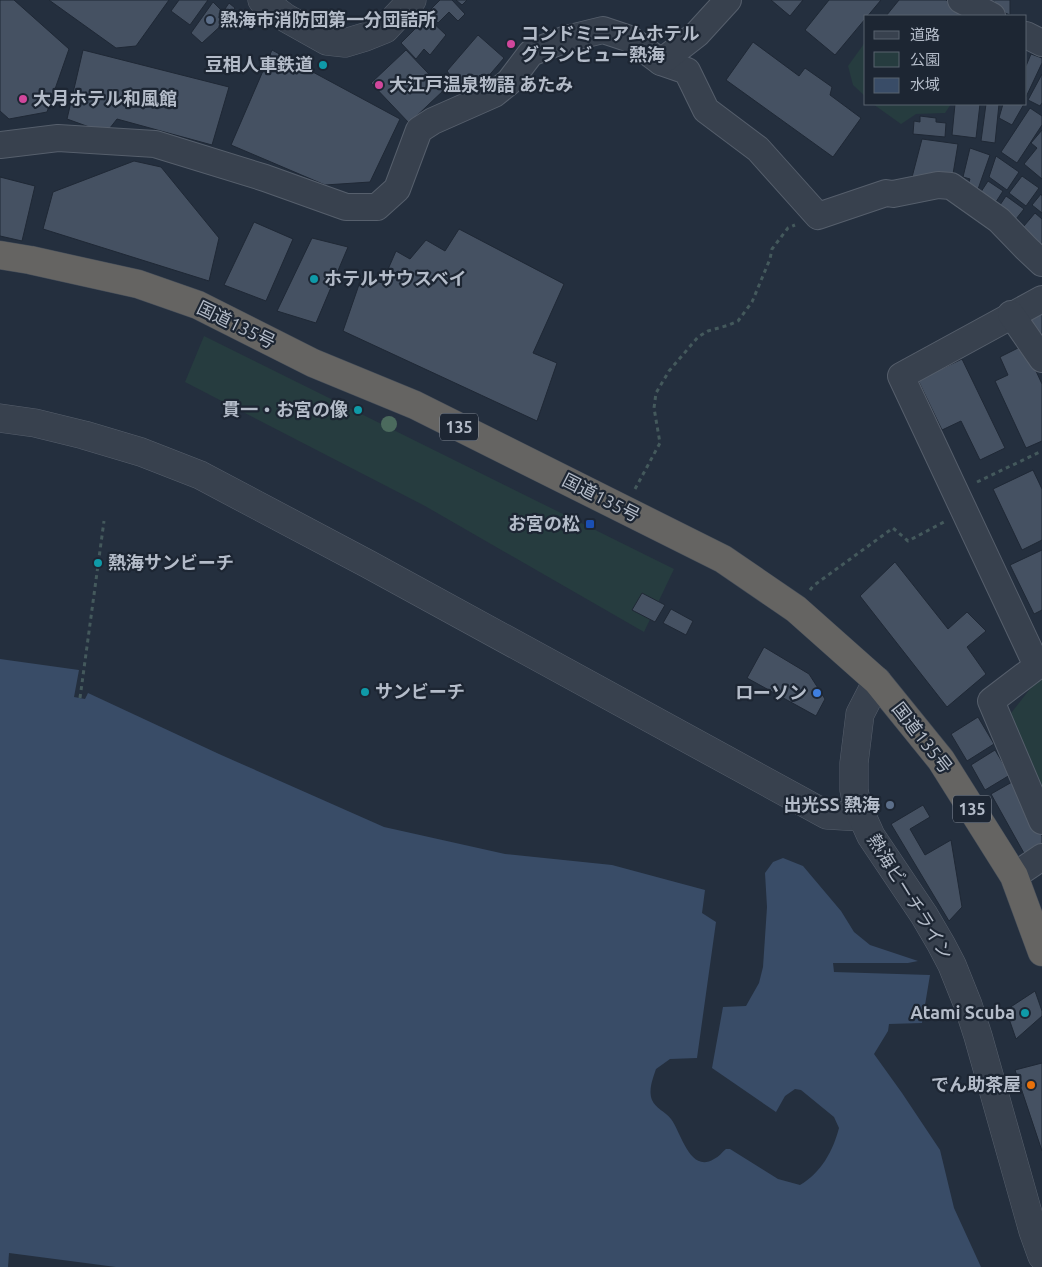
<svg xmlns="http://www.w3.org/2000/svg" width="1042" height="1267" viewBox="0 0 1042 1267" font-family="Ubuntu,'Noto Sans JP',sans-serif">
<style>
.green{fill:#263c3f}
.water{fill:#394c67}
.pier{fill:#242f3e}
.building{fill:#455162;stroke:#1f2835}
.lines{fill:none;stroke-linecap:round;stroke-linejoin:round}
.minor-casing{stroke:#565f6c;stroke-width:28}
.tertiary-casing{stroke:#565f6c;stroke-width:29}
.trunk-casing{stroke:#434c59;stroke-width:29}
.path{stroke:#44595c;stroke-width:3;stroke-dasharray:4 4;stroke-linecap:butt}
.minor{stroke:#38414e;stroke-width:26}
.tertiary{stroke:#38414e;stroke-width:28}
.trunk{stroke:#656462;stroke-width:28}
.tree{fill:#4b6a5d}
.service-dot{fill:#5c6f8a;stroke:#1d2633;stroke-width:2}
.hotel-dot{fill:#d1479c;stroke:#1d2633;stroke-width:2}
.culture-dot{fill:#0f9aa8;stroke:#1d2633;stroke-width:2}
.transit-dot{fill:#1a4fb4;stroke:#1d2633;stroke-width:2}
.shop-dot{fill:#3f7fe0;stroke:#1d2633;stroke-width:2}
.food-dot{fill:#e8710a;stroke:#1d2633;stroke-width:2}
.labels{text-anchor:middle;stroke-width:4.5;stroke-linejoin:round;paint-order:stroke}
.shield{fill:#1d2633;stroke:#878f9c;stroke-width:1}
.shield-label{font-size:16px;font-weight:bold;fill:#b4bcc9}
.poi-label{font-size:18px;font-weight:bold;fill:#b4bcc9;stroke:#1d2633;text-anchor:start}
.street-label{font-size:18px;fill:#b4bcc9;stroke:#1d2633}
</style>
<rect width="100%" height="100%" fill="#242f3e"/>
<!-- green -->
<g class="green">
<polygon points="866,41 866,97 853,85 848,66"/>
<polygon points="873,104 951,104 945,113 916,114 901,124"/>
<polygon points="204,336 674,569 644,632 425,506 185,382"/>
<polygon points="1042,677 1042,801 1008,717 1037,680"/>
</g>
<!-- water -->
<path class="water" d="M0,659L79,670L74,697L85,699L88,693L219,754L384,827L505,854L612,865L705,890L702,913L716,922L697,1058L670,1059L656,1069C653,1078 648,1090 652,1100C655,1108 666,1112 671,1119C681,1132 690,1174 714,1159C719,1157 722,1152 726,1149H730L778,1179L800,1185C821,1173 833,1151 839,1128L834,1117L801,1090L795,1089L785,1096L776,1112L712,1068L723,1007L746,1006L759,983L763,967L767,907L765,873L773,862L783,858L803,866L841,911L854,932L870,945L918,961L908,963H833L834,972L930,975L922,1023L889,1024L888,1031L874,1054L902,1093L940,1150L954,1208L981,1267H0Z"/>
<!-- pier -->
<polygon class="pier" points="9,1253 116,1267 8,1267"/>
<!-- building -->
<g class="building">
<polygon points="0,0 14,0 69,49 47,112 9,119 0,111"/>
<polygon points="49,0 169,0 136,46 116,48"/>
<polygon points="179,0 208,0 190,25 171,11"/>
<polygon points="440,0 452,0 465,14 458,21 449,12 438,23 428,12"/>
<polygon points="456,0 467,0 462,5"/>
<polygon points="771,0 803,0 790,16"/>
<polygon points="829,0 881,0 835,55 805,30"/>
<polygon points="899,0 946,0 966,16 886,16"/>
<polygon points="981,0 1010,0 1010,15 996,9 995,2 981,1"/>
<polygon points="213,2 223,12 229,3 235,8 226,21 202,43 191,33"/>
<polygon points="427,17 446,35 430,55 424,49 416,59 401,43"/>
<polygon points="478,35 504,58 468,100 447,71"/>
<polygon points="753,42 799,76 805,68 832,87 830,95 861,118 833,157 726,80"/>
<polygon points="83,50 229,87 212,145 117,119 106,133 67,119"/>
<polygon points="272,50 400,119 370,182 325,185 231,145"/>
<polygon points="406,50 444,90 409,123 371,83"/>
<polygon points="1031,54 1042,58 1042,63 1026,97 1026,66"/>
<polygon points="1042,74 1042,103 1040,106 1028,100"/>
<polygon points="955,104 980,104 976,138 952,135"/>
<polygon points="986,104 999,104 995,143 981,141"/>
<polygon points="1003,104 1024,104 1012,125 999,118"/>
<polygon points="1030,108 1042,116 1042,125 1017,163 1001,152"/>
<polygon points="920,116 936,118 936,122 946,123 945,137 913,134 914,121 920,122"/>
<polygon points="1042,130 1042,179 1024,164 1037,148 1031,143"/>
<polygon points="922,139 958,144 953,174 911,181"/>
<polygon points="970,148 990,155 977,192 967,188 970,179 963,177"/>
<polygon points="996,156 1019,172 1007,190 989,177"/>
<polygon points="134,161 161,167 219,238 209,281 43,229 53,192"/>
<polygon points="1022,176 1039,188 1026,206 1009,193"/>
<polygon points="0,177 35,186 22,241 0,236"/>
<polygon points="988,181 1003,191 992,208 977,198"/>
<polygon points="1041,194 1042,196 1042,213 1032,205"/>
<polygon points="1006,196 1024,209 1012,224 996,211"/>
<polygon points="1035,213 1042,219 1042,244 1037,250 1018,233"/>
<polygon points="254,222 293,239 266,301 224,285"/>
<polygon points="459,229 564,284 533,353 557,363 537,421 343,331 362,276 382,283 396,251 410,259 426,240 445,251"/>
<polygon points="312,238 348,247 316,323 277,311"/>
<polygon points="1042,306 1042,347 1022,318"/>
<polygon points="1024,345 1042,384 1042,441 1026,448 995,381 1008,375 1000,357"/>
<polygon points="962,359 1005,448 980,460 961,421 942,430 918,380"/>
<polygon points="1033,470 1042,489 1042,540 1022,550 993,489"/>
<polygon points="1042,550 1042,610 1034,614 1010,565"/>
<polygon points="895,562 948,629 967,612 986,631 967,647 986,674 947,707 860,596"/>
<polygon points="642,593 665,605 655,622 632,610"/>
<polygon points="671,609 693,621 686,635 663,623"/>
<polygon points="764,647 809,674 825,699 816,716 747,678"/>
<polygon points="978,717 994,744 967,761 951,734"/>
<polygon points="995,750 1010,775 985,790 971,765"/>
<polygon points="1012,782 1042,836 1042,846 1025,855 991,794"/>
<polygon points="923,805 930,817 910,829 925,855 951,840 962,907 949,921 891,824"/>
<polygon points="1035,991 1042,1011 1042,1016 1016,1039 1006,1010"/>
<polygon points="1042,1063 1042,1151 1015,1070"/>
</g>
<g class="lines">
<!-- minor casing -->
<g class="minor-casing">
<g id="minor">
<polyline points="961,0 992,16"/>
<polyline points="1026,35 1042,43"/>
<polyline points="661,62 687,71 706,110 758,149 818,216 886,193 893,194 938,185 951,186 999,220 1026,248 1042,263"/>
<polyline points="0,145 58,138 155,144 265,178 346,207 377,207 397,189 419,130 433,121 494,94 509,82 531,53 566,39 603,30 630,39 661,62 697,34 728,0"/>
<polyline points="1042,299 901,376 1037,666 991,701 1042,821"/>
<polyline points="1011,314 1042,359"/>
<polyline points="1014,876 1042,857"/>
</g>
</g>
<!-- tertiary casing -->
<g class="tertiary-casing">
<g id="tertiary">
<polyline points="262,0 286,18 327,41 345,43 365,37 385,29 412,0"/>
<polyline points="0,418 35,423 84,435 141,452 200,475 368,564 827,815 861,817"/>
<polyline points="877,681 860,714 854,763 854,790 857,805 871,836 924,915 941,944 952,965 968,1005 978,1036 1033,1231 1042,1256"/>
</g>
</g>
<!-- trunk casing -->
<g class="trunk-casing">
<polyline id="trunk" points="0,255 30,260 138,284 198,305 313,363 415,405 723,559 796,609 877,681 941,760 1014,876 1042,952"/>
</g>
<!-- path -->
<g class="path">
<polyline points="977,482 1042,451"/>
<polyline points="635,489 660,443 654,408 656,393 669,371 698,337 708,331 729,325 738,321 752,302 770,259 772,249 788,228 795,225"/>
<polyline points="810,590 813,586 893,528 908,541 944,522"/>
<polyline points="80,698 104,521"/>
</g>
<!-- minor -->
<use href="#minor" class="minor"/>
<!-- tertiary -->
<use href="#tertiary" class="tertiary"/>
<!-- trunk -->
<use href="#trunk" class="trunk"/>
</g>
<!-- trees -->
<circle class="tree" cx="389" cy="424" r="8"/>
<!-- markers -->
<g class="service-dot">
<circle cx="210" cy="20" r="5"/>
<circle cx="890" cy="805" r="5"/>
</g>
<g class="hotel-dot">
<circle cx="511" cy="44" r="5"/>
<circle cx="379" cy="85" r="5"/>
<circle cx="23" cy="99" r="5"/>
</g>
<g class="culture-dot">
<circle cx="323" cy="65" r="5"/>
<circle cx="314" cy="279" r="5"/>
<circle cx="358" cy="410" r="5"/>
<circle cx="98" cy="563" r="5"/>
<circle cx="365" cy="692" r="5"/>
<circle cx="1025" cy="1013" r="5"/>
</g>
<rect class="transit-dot" x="585" y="519" width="10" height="10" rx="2.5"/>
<circle class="shop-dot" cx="817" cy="693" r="5"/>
<circle class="food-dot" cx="1031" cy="1085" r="5"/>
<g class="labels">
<!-- shield labels -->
<g class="shield">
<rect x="440" y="413.5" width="38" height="27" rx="4"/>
<rect x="953" y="795.5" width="38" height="27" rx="4"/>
</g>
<g class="shield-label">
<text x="459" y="433">135</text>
<text x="972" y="815">135</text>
</g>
<!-- poi labels -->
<g class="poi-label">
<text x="220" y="26">熱海市消防団第一分団詰所</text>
<text x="521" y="40">コンドミニアムホテル<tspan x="521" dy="21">グランビュー熱海</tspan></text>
<text x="313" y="71" text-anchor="end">豆相人車鉄道</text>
<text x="389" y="91">大江戸温泉物語 あたみ</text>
<text x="33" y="105">大月ホテル和風館</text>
<text x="324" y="285">ホテルサウスベイ</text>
<text x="348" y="416" text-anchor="end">貫一・お宮の像</text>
<text x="580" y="530" text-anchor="end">お宮の松</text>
<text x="108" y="569">熱海サンビーチ</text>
<text x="375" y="698">サンビーチ</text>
<text x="807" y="699" text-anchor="end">ローソン</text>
<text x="880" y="811" text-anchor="end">出光SS 熱海</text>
<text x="1015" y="1019" text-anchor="end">Atami Scuba</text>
<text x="1021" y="1091" text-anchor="end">でん助茶屋</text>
</g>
<!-- street labels -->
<g class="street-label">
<text transform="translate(236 325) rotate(26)" y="6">国道135号</text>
<text transform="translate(601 498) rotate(27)" y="6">国道135号</text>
<text transform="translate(922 738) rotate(52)" y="6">国道135号</text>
<text transform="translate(910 897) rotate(58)" y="6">熱海ビーチライン</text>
</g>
</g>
<!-- legend -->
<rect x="864" y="15" width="162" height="90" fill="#1d2633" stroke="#59626f"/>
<rect x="874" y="31" width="25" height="8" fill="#38414e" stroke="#59626f"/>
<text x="910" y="40" font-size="15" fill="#b4bcc9">道路</text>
<rect x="874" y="52" width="25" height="15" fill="#263c3f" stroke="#59626f"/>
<text x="910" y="65" font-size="15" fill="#b4bcc9">公園</text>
<rect x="874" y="78" width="25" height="15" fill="#394c67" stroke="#59626f"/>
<text x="910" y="90" font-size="15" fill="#b4bcc9">水域</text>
</svg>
